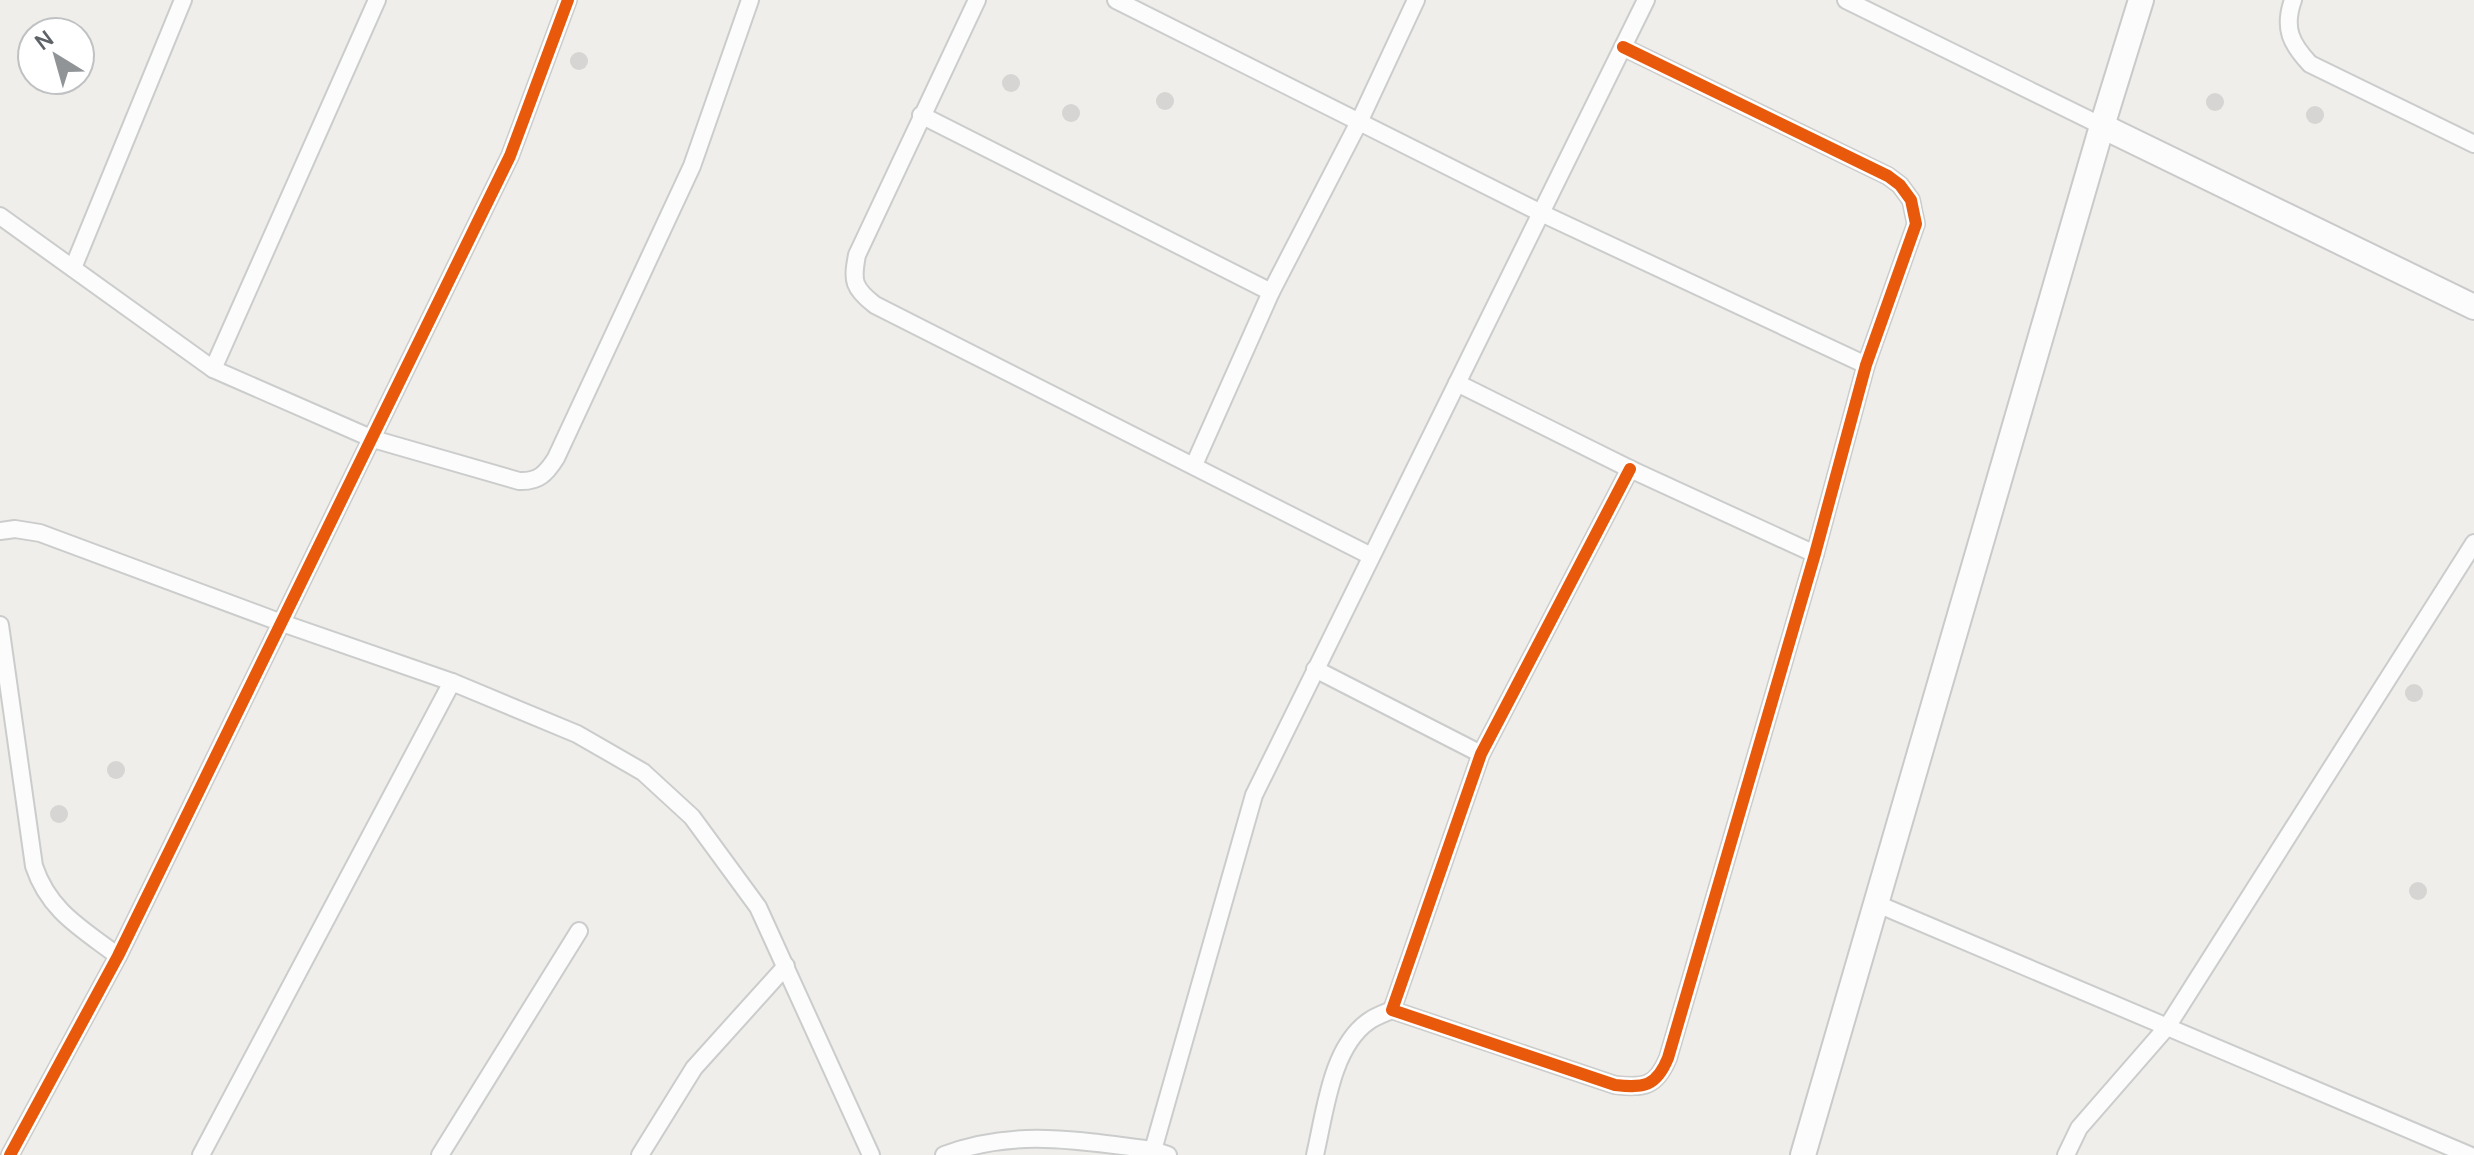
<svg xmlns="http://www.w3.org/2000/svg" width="2474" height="1155" viewBox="0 0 2474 1155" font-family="Manrope,sans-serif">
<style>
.building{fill:#d6d5d3}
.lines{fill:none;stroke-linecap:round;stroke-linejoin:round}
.street-casing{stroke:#cbcccc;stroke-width:20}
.secondary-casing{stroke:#cacacb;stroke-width:28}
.street{stroke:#fdfcfc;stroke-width:16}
.secondary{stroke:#fdfcfc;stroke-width:24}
.cycleway-casing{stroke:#fff;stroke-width:17}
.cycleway{stroke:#e8590c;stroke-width:12}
</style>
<rect width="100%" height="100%" fill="#efeeea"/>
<!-- building -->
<g class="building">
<circle cx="579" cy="61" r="9"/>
<circle cx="1011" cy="83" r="9"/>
<circle cx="1165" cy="101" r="9"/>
<circle cx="2215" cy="102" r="9"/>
<circle cx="1071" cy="113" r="9"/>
<circle cx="2315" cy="115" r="9"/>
<circle cx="2414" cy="693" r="9"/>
<circle cx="116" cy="770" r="9"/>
<circle cx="59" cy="814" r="9"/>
<circle cx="2418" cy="891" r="9"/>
</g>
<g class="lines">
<!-- street casing -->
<g class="street-casing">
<g id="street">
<path d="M977,0L857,255C852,281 853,288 875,305L1371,556"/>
<polyline points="1116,0 1541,213 1866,365"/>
<polyline points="1846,0 2102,126"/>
<path d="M2293,0C2283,28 2291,44 2310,64L2474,144"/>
<path d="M1623,47L1888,176L1900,185L1911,200L1916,224L1866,365L1815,554L1668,1058C1656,1087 1644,1088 1615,1085L1392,1010L1481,754L1630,469"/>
<polyline points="921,115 1271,292"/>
<path d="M0,216L213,369L373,439L519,481C538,482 546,474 556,458L692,166L750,0"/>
<polyline points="73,268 183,0"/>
<polyline points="213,369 377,0"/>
<polyline points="1457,383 1630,469 1815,554"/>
<polyline points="1194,465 1271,292 1360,120 1416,0"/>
<polyline points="0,531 15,529 40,533 282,623 452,682 577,734 643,772 692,817 758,907 871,1155"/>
<path d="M0,625L34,866C49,911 81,928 118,956"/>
<polyline points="1315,669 1481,754"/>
<polyline points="1875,903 2469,1155"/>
<polyline points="1153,1150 1254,795 1646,0"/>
<polyline points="10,1155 118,956 510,156 568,0"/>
<polyline points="201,1155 452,682"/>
<polyline points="440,1155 579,931"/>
<polyline points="640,1155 694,1068 786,966"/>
<path d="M944,1155C1015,1128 1080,1141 1153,1150L1168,1155"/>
<path d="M1315,1155C1325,1113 1331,1047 1369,1021C1376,1016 1385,1013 1392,1010"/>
<polyline points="2066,1155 2079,1128 2167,1027 2474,543"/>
</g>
</g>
<!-- secondary casing -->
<g class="secondary-casing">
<g id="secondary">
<polyline points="2102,126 2474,307"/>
<polyline points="1803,1155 2102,126 2141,0"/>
</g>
</g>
<!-- street -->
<use href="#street" class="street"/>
<!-- secondary -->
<use href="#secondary" class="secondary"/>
<!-- cycleway casing -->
<g class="cycleway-casing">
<g id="cycleway">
<path d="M1623,47L1888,176L1900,185L1911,200L1916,224L1866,365L1815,554L1668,1058C1656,1087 1644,1088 1615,1085L1392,1010L1481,754L1630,469"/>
<polyline points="10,1155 118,956 510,156 568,0"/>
</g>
</g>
<!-- cycleway -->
<use href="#cycleway" class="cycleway"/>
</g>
<!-- north arrow -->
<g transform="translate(56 56) rotate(323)"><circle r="38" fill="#ffffff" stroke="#bfc1c3" stroke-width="2"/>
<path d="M0-6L14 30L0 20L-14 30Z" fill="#919496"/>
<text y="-12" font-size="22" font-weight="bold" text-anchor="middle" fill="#5f6368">N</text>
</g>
</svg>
